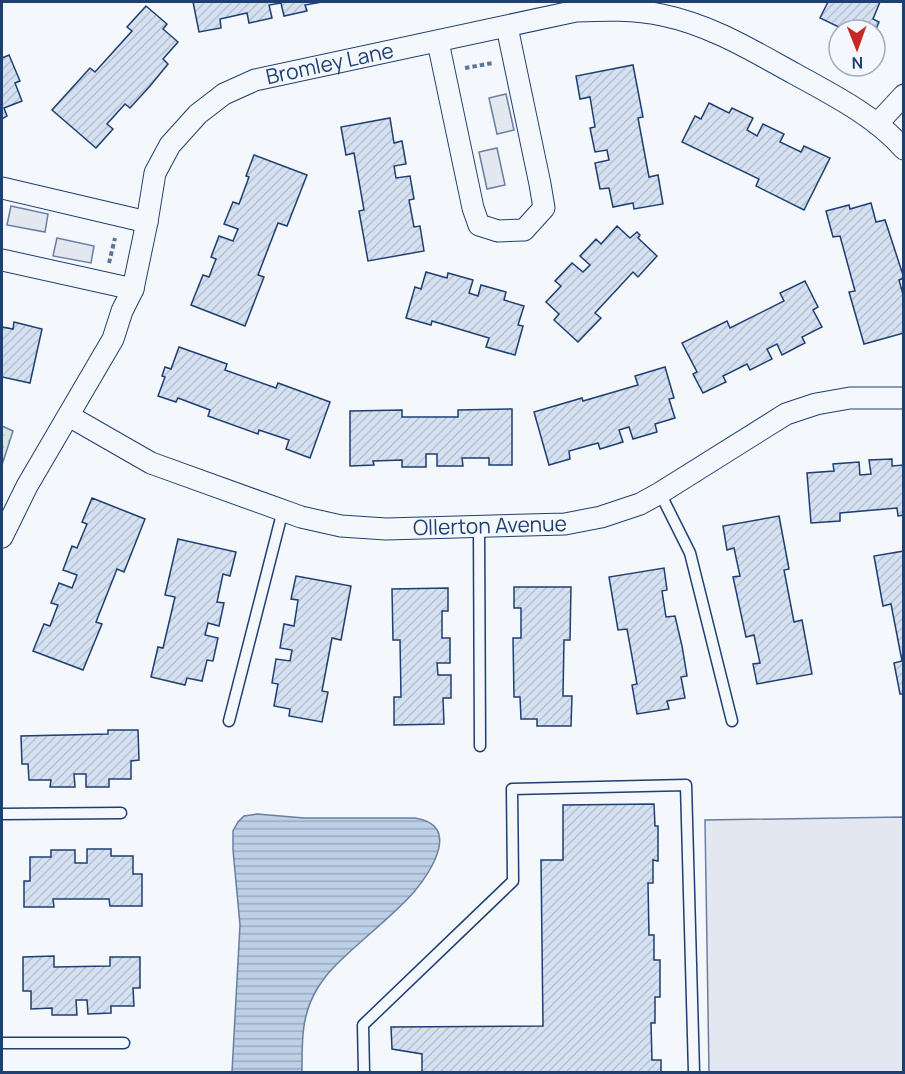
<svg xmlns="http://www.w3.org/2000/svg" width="905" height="1074" viewBox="0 0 905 1074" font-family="Manrope,sans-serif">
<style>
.park{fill:url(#park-dots);stroke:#687fa3;stroke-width:1.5}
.parking{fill:#e3e8f0;stroke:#687fa3;stroke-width:1.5}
.water{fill:url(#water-rules);stroke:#687fa3;stroke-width:1.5}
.building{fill:url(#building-hatch);stroke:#1d3f73;stroke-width:1.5}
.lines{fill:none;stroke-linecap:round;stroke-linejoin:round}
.lane-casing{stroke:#1d3f73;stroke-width:13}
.street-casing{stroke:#1d3f73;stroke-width:23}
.path{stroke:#5e769c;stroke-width:4;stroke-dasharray:4.5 3;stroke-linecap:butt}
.lane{stroke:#f4f7fb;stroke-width:10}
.street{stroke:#f4f7fb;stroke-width:21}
.labels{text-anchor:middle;stroke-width:4.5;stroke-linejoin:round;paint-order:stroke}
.street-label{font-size:21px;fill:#1d3f73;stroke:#f4f7fb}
</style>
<defs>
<pattern id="park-dots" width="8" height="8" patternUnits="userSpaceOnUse" patternTransform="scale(1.5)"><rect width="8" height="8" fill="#d7e8df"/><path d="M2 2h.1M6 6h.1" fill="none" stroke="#b8c8c3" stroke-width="1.8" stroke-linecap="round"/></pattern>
<pattern id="water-rules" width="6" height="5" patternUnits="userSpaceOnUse" patternTransform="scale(1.5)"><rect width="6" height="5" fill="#bed0e5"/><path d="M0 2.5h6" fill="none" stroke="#9aaabe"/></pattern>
<pattern id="building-hatch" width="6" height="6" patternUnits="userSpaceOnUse" patternTransform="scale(1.5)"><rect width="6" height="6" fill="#d5e0f0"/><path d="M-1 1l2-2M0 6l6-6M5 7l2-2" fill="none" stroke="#b6c1d1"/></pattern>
</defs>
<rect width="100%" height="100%" fill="#f4f7fb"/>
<!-- park -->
<polygon class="park" points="2,426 13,431 2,465"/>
<!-- parking -->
<g class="parking">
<polygon points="506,94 514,130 497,134 489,98"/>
<polygon points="497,148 505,185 487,189 479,152"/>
<polygon points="11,206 48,214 45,232 7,225"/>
<polygon points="57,238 94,246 91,263 53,256"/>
<polygon points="903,817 903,1072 709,1072 705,820"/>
</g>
<!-- water -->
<path class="water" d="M257,814L304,818H415C461,825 432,870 414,892C390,919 359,941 334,967C328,973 322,981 317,989C301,1016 302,1042 302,1072H232L240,925L233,850V831L238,822L244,816Z"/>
<!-- building -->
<g class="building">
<polygon points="193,2 322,2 305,5 307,11 284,16 281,3 269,5 272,18 249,23 247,13 220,19 221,28 199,32"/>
<polygon points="828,2 880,2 873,19 879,22 875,31 845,30 820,18"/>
<polygon points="146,6 167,24 163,29 178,42 163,59 168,64 150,86 130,108 125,104 107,124 113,129 96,148 52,110 90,68 95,72 132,31 127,27"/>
<polygon points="9,55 20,81 15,83 22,101 4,108 7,116 2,119 2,58"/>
<polygon points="633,65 643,117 638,118 649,177 658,175 663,204 634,209 633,203 613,207 609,188 600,189 595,163 609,160 607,150 595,152 590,128 595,127 590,97 580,99 576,76"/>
<polygon points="709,103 729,113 732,108 753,118 747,130 757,136 763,124 784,134 780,142 801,152 804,146 830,158 804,210 756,186 759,179 682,142 695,116 701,119"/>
<polygon points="390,118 394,143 402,141 406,164 394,166 396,178 410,176 414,199 409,200 414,227 420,226 424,251 368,261 359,211 364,210 354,153 346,155 341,127"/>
<polygon points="254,155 307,175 287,226 278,223 258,275 264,277 245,326 191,305 203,275 209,277 216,259 211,257 219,236 233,241 238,229 224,224 233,202 239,204 249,177 246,176"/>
<polygon points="871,203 876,222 885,220 904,278 899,280 904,298 904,333 864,344 849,292 855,291 840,236 833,237 826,211 849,205 850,209"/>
<polygon points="617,226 630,238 637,232 640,235 638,238 657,256 638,277 633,272 595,313 601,318 578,342 554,320 559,314 546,302 561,286 555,281 572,263 583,272 590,265 580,256 596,239 601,244"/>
<polygon points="426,272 447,278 448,273 473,280 469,293 478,296 481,285 506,292 504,300 524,306 518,325 523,326 515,355 486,347 489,338 432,321 431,325 406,318 415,287 421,289"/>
<polygon points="805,281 818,307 813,310 822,327 802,337 805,343 782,355 777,344 767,349 772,359 750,370 747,364 723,376 726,382 703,393 693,374 697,372 682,343 727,321 730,328 784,301 780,293"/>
<polygon points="14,322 42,329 30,383 2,377 2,327 13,329"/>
<polygon points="179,347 227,364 225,370 276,388 278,383 330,402 310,458 286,449 289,440 259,430 258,434 208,416 210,410 178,398 176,402 158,396 165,377 162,376 165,367 171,369"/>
<polygon points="665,367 674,398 669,399 675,418 655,424 657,432 633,439 629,427 619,430 623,442 600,449 598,443 569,451 570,459 549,465 534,412 582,398 583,401 638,385 635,376"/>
<polygon points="512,409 512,465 489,465 489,458 462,458 463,466 437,466 437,454 426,454 426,467 402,467 402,460 373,461 374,465 350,466 350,411 402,410 402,417 458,417 458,410"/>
<polygon points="892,459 892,466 904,465 904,515 898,516 897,508 840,513 840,521 811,523 807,473 834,471 833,464 859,462 860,475 871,474 869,460"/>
<polygon points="92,498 145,519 124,572 117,569 96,622 102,624 83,670 33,651 44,624 50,626 58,605 51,603 59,583 72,588 77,575 63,570 72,546 77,548 87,524 82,522"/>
<polygon points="779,516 789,569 784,570 794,622 802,620 812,674 757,684 753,664 760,663 754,635 746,637 733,577 740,576 734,548 727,550 723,526"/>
<polygon points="178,539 236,552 230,576 223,574 217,602 224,603 219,626 208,623 205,635 218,638 213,661 207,660 202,681 187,678 185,685 151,677 158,647 163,648 175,597 165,595"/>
<polygon points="904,551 904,694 900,694 894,663 902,661 891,604 883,606 874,556"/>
<polygon points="664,568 667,590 662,591 666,617 675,616 682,646 687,676 681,677 685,698 667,701 669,709 637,714 632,685 637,684 627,629 618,630 609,577"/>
<polygon points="296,576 351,586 341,640 332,638 322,691 328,692 322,722 289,716 290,709 274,706 278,684 272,683 276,659 290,661 292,650 280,648 284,624 294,626 298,600 291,599"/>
<polygon points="514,587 571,587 570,640 564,640 563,696 572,696 571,726 537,726 537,719 521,719 520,697 514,697 513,638 521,638 521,608 514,608"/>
<polygon points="448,588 448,611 442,611 442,638 450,638 450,663 437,663 438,675 451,675 451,698 443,698 444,724 394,725 394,697 401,697 400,640 393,640 392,589"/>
<polygon points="108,730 138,730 139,760 131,761 131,779 109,779 109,787 86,787 86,774 74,774 75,787 50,787 51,780 29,780 28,764 22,764 21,736 108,734"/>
<polygon points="654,804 655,826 658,826 658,861 653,860 653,883 648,883 649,935 654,935 654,960 660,960 660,997 655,997 655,1023 651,1023 652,1060 661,1060 661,1072 422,1072 422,1054 392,1049 391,1027 543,1026 541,860 563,860 563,805"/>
<polygon points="87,849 111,849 111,856 133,856 133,874 142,874 142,906 110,906 109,899 53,899 54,907 24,907 24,881 30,881 30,857 51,857 51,850 75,850 75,863 87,863"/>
<polygon points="54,956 54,967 110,966 110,957 140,957 140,988 133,988 134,1006 111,1006 111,1013 88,1014 87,1000 76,1000 77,1015 52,1015 52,1008 31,1009 31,991 23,991 23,957"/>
</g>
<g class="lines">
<!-- lane casing -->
<g class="lane-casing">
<g id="lane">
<polyline points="660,493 690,553 732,721"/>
<polyline points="479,527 480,746"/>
<polyline points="229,721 283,510"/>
<polyline points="2,814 121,813"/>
<polyline points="2,1043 124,1043"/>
<polyline points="364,1072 363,1025 513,881 512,789 686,785 694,1072"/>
</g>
</g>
<!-- street casing -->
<g class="street-casing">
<g id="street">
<polyline points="438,42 473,208 479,225 498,231 524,230 544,208 540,184 507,27"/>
<polyline points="877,124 904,95"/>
<polyline points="2,188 147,222"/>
<polyline points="2,260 133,289"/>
<path id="s1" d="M69,416L151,463L301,517L341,526L386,529L565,524L601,517L640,504L660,493L786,414L816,404L850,398H904"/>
<path id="s2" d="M2,537L27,486L113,339L122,311L133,289L147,222L155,173L170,145L198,114L224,94L255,80L576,11C605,10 634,9 662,15C711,25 753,51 795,74C833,95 875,116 904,149"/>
</g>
</g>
<!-- path -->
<g class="path">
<polyline points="465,68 493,63"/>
<polyline points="109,263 115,238"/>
</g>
<!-- lane -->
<use href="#lane" class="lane"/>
<!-- street -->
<use href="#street" class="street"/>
</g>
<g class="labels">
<!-- street labels -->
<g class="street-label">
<text dy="7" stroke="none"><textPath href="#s2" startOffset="616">Bromley Lane</textPath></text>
<text dy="7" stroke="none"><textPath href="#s1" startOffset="444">Ollerton Avenue</textPath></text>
</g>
</g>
<!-- border -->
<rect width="905" height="1074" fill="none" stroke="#1d3f73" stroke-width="6"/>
<!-- north arrow -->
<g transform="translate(857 48) rotate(179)"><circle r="28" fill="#f4f7fb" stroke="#9eadc5" stroke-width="1.5"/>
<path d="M0-4.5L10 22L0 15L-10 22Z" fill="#c62828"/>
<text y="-9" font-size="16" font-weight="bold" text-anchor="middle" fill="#1d3f73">N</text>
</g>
</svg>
